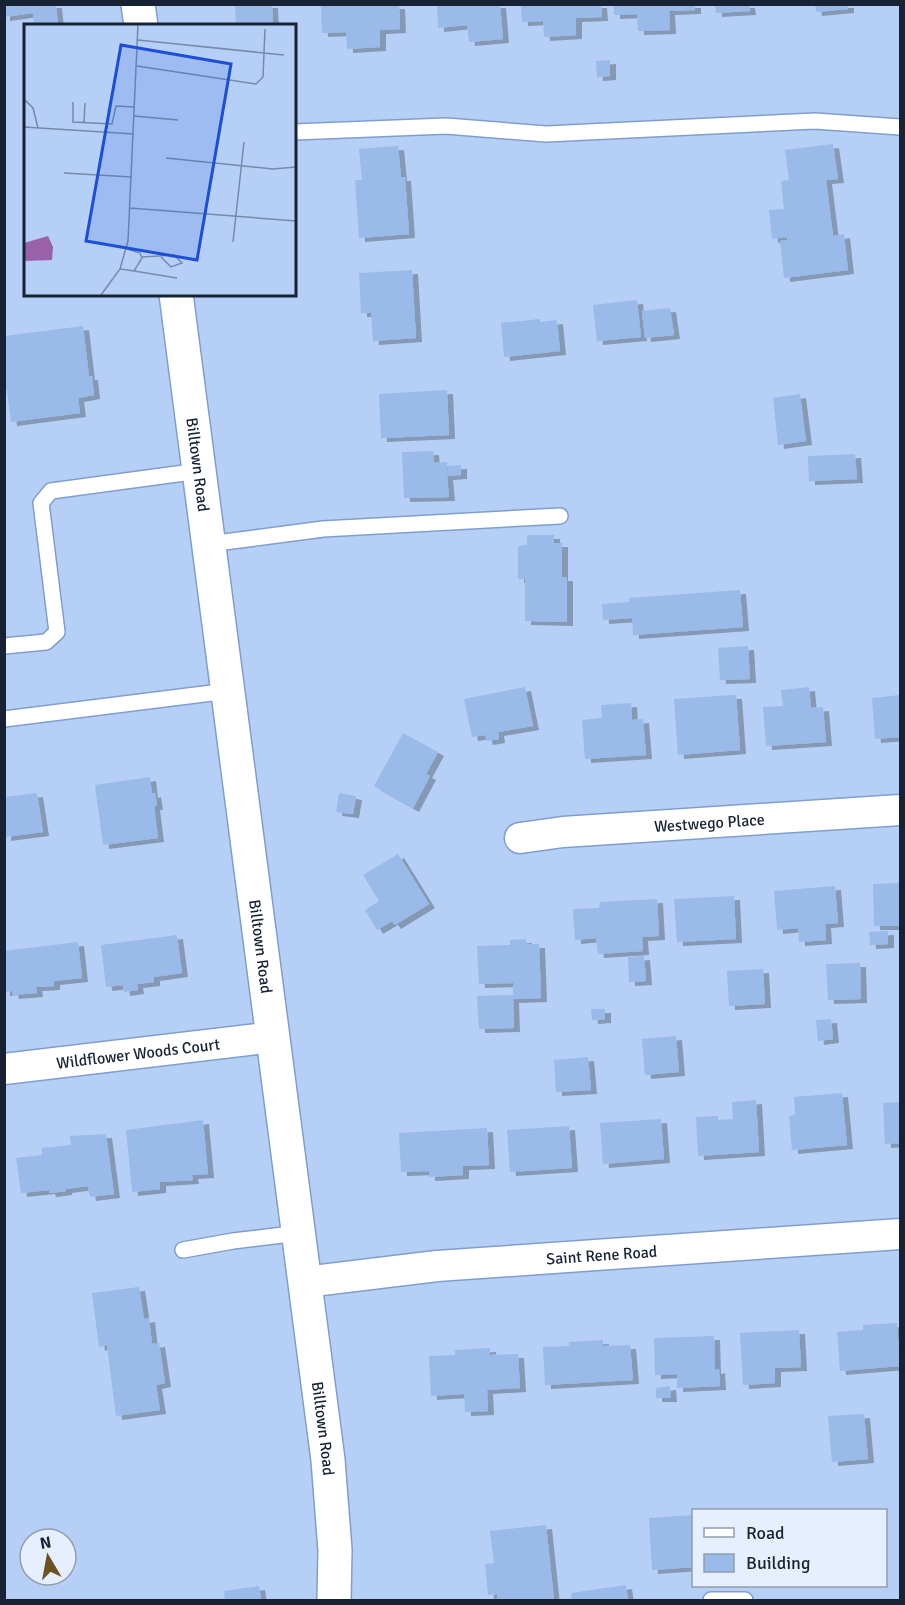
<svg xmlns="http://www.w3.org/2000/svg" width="905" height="1605" viewBox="0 0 905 1605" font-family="Signika,sans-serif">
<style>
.building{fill:#9abae9;filter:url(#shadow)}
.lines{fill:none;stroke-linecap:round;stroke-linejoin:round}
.lane-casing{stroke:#809ecd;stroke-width:18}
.street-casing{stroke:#809ecd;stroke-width:33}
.secondary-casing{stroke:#809ecd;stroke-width:36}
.lane{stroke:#fff;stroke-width:15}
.street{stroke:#fff;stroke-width:30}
.secondary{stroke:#fff;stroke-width:33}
.labels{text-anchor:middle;stroke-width:4.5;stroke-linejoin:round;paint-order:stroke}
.street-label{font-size:16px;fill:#172235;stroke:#e5effe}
.inset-road{fill:none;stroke:#768aa9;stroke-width:1.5}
.view{fill:#1d4ed8;fill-opacity:0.15;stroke:#1d4ed8;stroke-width:3}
.inset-edge{fill:none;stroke:#172235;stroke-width:3}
</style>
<defs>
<filter id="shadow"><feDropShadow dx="6" dy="4" stdDeviation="0" flood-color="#0004"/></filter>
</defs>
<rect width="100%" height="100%" fill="#b6cff6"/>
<!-- building -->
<g class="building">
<polygon points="4,4 56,4 58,25 34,26 33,13 4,17"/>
<polygon points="235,4 272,4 273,26 236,26"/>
<polygon points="437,4 500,4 503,39 469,42 467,25 438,28"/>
<polygon points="521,4 601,4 602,17 576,18 576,35 544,37 543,21 522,22"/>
<polygon points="614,4 695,4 695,10 669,11 670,30 638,31 637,14 614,15"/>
<polygon points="715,4 749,4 750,11 716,13"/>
<polygon points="815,4 848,4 848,9 816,12"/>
<polygon points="321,5 399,5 400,29 380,30 380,47 347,49 346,32 322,33"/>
<polygon points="610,60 610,76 597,77 596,61"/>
<polygon points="833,144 838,179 826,180 833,236 844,234 848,270 784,278 780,241 787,240 787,237 772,239 769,210 784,209 781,181 789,180 785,150"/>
<polygon points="398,146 401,177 405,177 409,234 359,238 355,180 362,180 359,149"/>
<polygon points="412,270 416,338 373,341 371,313 361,313 359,273"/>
<polygon points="637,300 641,337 597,341 593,305"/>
<polygon points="670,308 674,335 645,338 642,311"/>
<polygon points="540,319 540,322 557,320 560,351 504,357 501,323"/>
<polygon points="83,326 89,376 92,376 94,395 78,398 80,413 11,422 7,390 4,390 4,336"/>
<polygon points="447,390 449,435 381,438 379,394"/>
<polygon points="800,394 806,441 778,445 773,398"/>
<polygon points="433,451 434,463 447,462 447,473 448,466 461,465 461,475 447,476 449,497 404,498 402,452"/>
<polygon points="855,454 857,479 809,481 808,456"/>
<polygon points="527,535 554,535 554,543 562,543 562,577 567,577 567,622 525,621 525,579 518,579 518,546 527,545"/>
<polygon points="740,590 743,627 633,635 632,618 603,620 602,604 629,602 629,598"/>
<polygon points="748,646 750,679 720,680 718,648"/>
<polygon points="525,687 533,726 498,732 499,739 487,741 485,735 472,737 464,699"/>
<polygon points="809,687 811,708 823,707 826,742 766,746 763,707 783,706 781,690"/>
<polygon points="732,695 736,695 740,750 678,755 674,699"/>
<polygon points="900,695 900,737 875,739 872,698"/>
<polygon points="631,703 632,720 643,719 646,755 585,759 582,720 602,718 601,705"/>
<polygon points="403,733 438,752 426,774 430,776 413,808 374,786"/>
<polygon points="150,777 152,794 155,793 157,806 154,806 158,838 103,845 95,785"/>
<polygon points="37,793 43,832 5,837 5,797"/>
<polygon points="339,793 356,796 353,814 336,812"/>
<polygon points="398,854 429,904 395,925 392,921 377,930 365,910 379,901 363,875"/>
<polygon points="900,883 900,926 874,926 873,884"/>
<polygon points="835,886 838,923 825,924 826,940 799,942 798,928 777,930 774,891"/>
<polygon points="734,896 736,939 677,942 674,899"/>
<polygon points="657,899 659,936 642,937 643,951 598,954 596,938 575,940 573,909 599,908 600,902"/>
<polygon points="888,931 888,944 870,945 869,932"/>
<polygon points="177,935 182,973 154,977 154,982 137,984 138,990 124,992 123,985 106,987 101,945"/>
<polygon points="526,939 526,944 539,944 541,998 513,999 514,1028 479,1029 477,996 513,995 513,983 479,984 477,946 510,945 510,940"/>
<polygon points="78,942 82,978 54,981 54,986 36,987 37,993 13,995 12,991 4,992 4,951"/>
<polygon points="644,956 646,981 629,982 628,957"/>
<polygon points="860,963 861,999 828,1000 826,964"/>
<polygon points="763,969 765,1004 729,1006 727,971"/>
<polygon points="591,1009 605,1009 605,1019 592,1020"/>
<polygon points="831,1019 833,1039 818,1041 816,1020"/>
<polygon points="676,1036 679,1072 645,1075 642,1039"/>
<polygon points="588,1057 591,1090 556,1092 554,1060"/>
<polygon points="842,1093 847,1145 792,1150 789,1116 795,1115 794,1097"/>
<polygon points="756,1100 759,1152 698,1156 696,1117 718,1116 718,1120 733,1119 732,1102"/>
<polygon points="900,1102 900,1143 885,1144 883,1103"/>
<polygon points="661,1119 664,1159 603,1164 600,1123"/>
<polygon points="203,1120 208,1174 192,1175 193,1180 160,1182 160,1189 132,1192 126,1130"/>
<polygon points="569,1126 572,1168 510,1172 507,1130"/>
<polygon points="487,1128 489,1165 463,1166 463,1175 429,1177 429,1171 401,1172 399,1133"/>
<polygon points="106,1134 114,1194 90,1197 88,1186 66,1189 66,1191 50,1193 49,1190 21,1193 16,1158 42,1155 42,1148 71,1145 70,1136"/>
<polygon points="139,1287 144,1319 149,1318 152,1344 159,1343 165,1383 156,1385 160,1410 116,1416 107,1345 99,1347 92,1293"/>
<polygon points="897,1323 900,1366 840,1371 837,1332 863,1330 863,1325"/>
<polygon points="799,1330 801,1367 775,1368 775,1383 743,1385 740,1333"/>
<polygon points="714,1336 715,1370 719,1369 720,1386 677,1388 677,1374 655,1375 654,1338"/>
<polygon points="603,1340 603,1346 630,1345 633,1380 545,1385 543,1347 569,1346 569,1342"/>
<polygon points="490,1348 490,1355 518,1354 520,1388 487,1390 488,1411 465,1412 464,1394 431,1396 429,1356 455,1355 455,1350"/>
<polygon points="670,1386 671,1398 656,1398 656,1388"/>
<polygon points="864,1414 868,1459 832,1462 828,1416"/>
<polygon points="694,1515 694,1567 652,1570 649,1518"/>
<polygon points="546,1525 554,1600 498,1600 497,1594 488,1595 485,1564 494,1563 490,1531"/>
<polygon points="626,1585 628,1600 572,1600 571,1593"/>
<polygon points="259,1586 261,1600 225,1600 224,1591"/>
</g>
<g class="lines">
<!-- lane casing -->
<g class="lane-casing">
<g id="lane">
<polyline points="294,132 446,126 546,134 815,121 900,127"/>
<polyline points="209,544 323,529 560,516"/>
<polyline points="4,646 46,642 57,632 41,503 51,491 199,471"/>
<polyline points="4,719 228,691"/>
<polyline points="183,1250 233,1241 299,1233"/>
<polyline points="711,1600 745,1600"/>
</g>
</g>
<!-- street casing -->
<g class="street-casing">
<g id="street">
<path id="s1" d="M520,838L563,832L900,810"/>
<path id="s2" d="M4,1069L273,1037"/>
<path id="s3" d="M305,1282L437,1266L900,1234"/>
</g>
</g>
<!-- secondary casing -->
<g class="secondary-casing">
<g id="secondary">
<polyline points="138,4 141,26"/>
<path id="s4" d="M176,294L328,1460L335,1550L334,1600"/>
</g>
</g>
<!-- lane -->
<use href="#lane" class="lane"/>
<!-- street -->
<use href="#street" class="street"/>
<!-- secondary -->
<use href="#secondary" class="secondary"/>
</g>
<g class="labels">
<!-- street labels -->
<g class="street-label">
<text dy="6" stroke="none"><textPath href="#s4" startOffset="172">Billtown Road</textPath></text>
<text dy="6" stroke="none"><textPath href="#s1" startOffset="190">Westwego Place</textPath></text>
<text dy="6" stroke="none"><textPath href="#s4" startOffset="658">Billtown Road</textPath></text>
<text dy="6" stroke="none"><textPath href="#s2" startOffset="135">Wildflower Woods Court</textPath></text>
<text dy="6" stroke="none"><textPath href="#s3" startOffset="298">Saint Rene Road</textPath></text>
<text dy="6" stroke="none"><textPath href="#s4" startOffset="1144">Billtown Road</textPath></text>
</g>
</g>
<!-- overview -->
<g transform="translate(24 24)">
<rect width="272" height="272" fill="#b6cff6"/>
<path d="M24,212L29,223L28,236L0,237V219Z" fill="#9961a9"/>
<path class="inset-road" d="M114,16L260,31M113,42L232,60L239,53L241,5M0,75L9,84L14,104M49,78V98L88,100L92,82L111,83M110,92L154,96M60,98L61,79M0,103L110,110M142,134L249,145L272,143M40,149L108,153M106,184L272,197M209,218L220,118M118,233L150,231L158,239L147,243L137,233M96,245L110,247L118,234L116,229L103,225M110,247L153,254M77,271L96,245L104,217L114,0"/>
<path class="view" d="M97,21L207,40L173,236L62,217Z"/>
<rect width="272" height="272" class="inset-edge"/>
</g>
<!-- border -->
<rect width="905" height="1605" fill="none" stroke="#172235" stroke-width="12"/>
<!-- legend -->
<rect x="692" y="1509" width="195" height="78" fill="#e5effe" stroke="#939dae" stroke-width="1.5"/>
<rect x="704" y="1528" width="30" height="9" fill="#ffffff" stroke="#939dae" stroke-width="1.5"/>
<text x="746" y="1539" font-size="18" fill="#172235">Road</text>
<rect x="704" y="1554" width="30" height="18" fill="#9abae9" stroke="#939dae" stroke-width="1.5"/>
<text x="746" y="1569" font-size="18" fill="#172235">Building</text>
<!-- north arrow -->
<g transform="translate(48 1557) rotate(350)"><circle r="28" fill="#e5effe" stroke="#939dae" stroke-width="1.5"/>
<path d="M0-4.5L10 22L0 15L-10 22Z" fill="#6c5123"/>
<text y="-9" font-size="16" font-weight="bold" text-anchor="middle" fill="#172235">N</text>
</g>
</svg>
